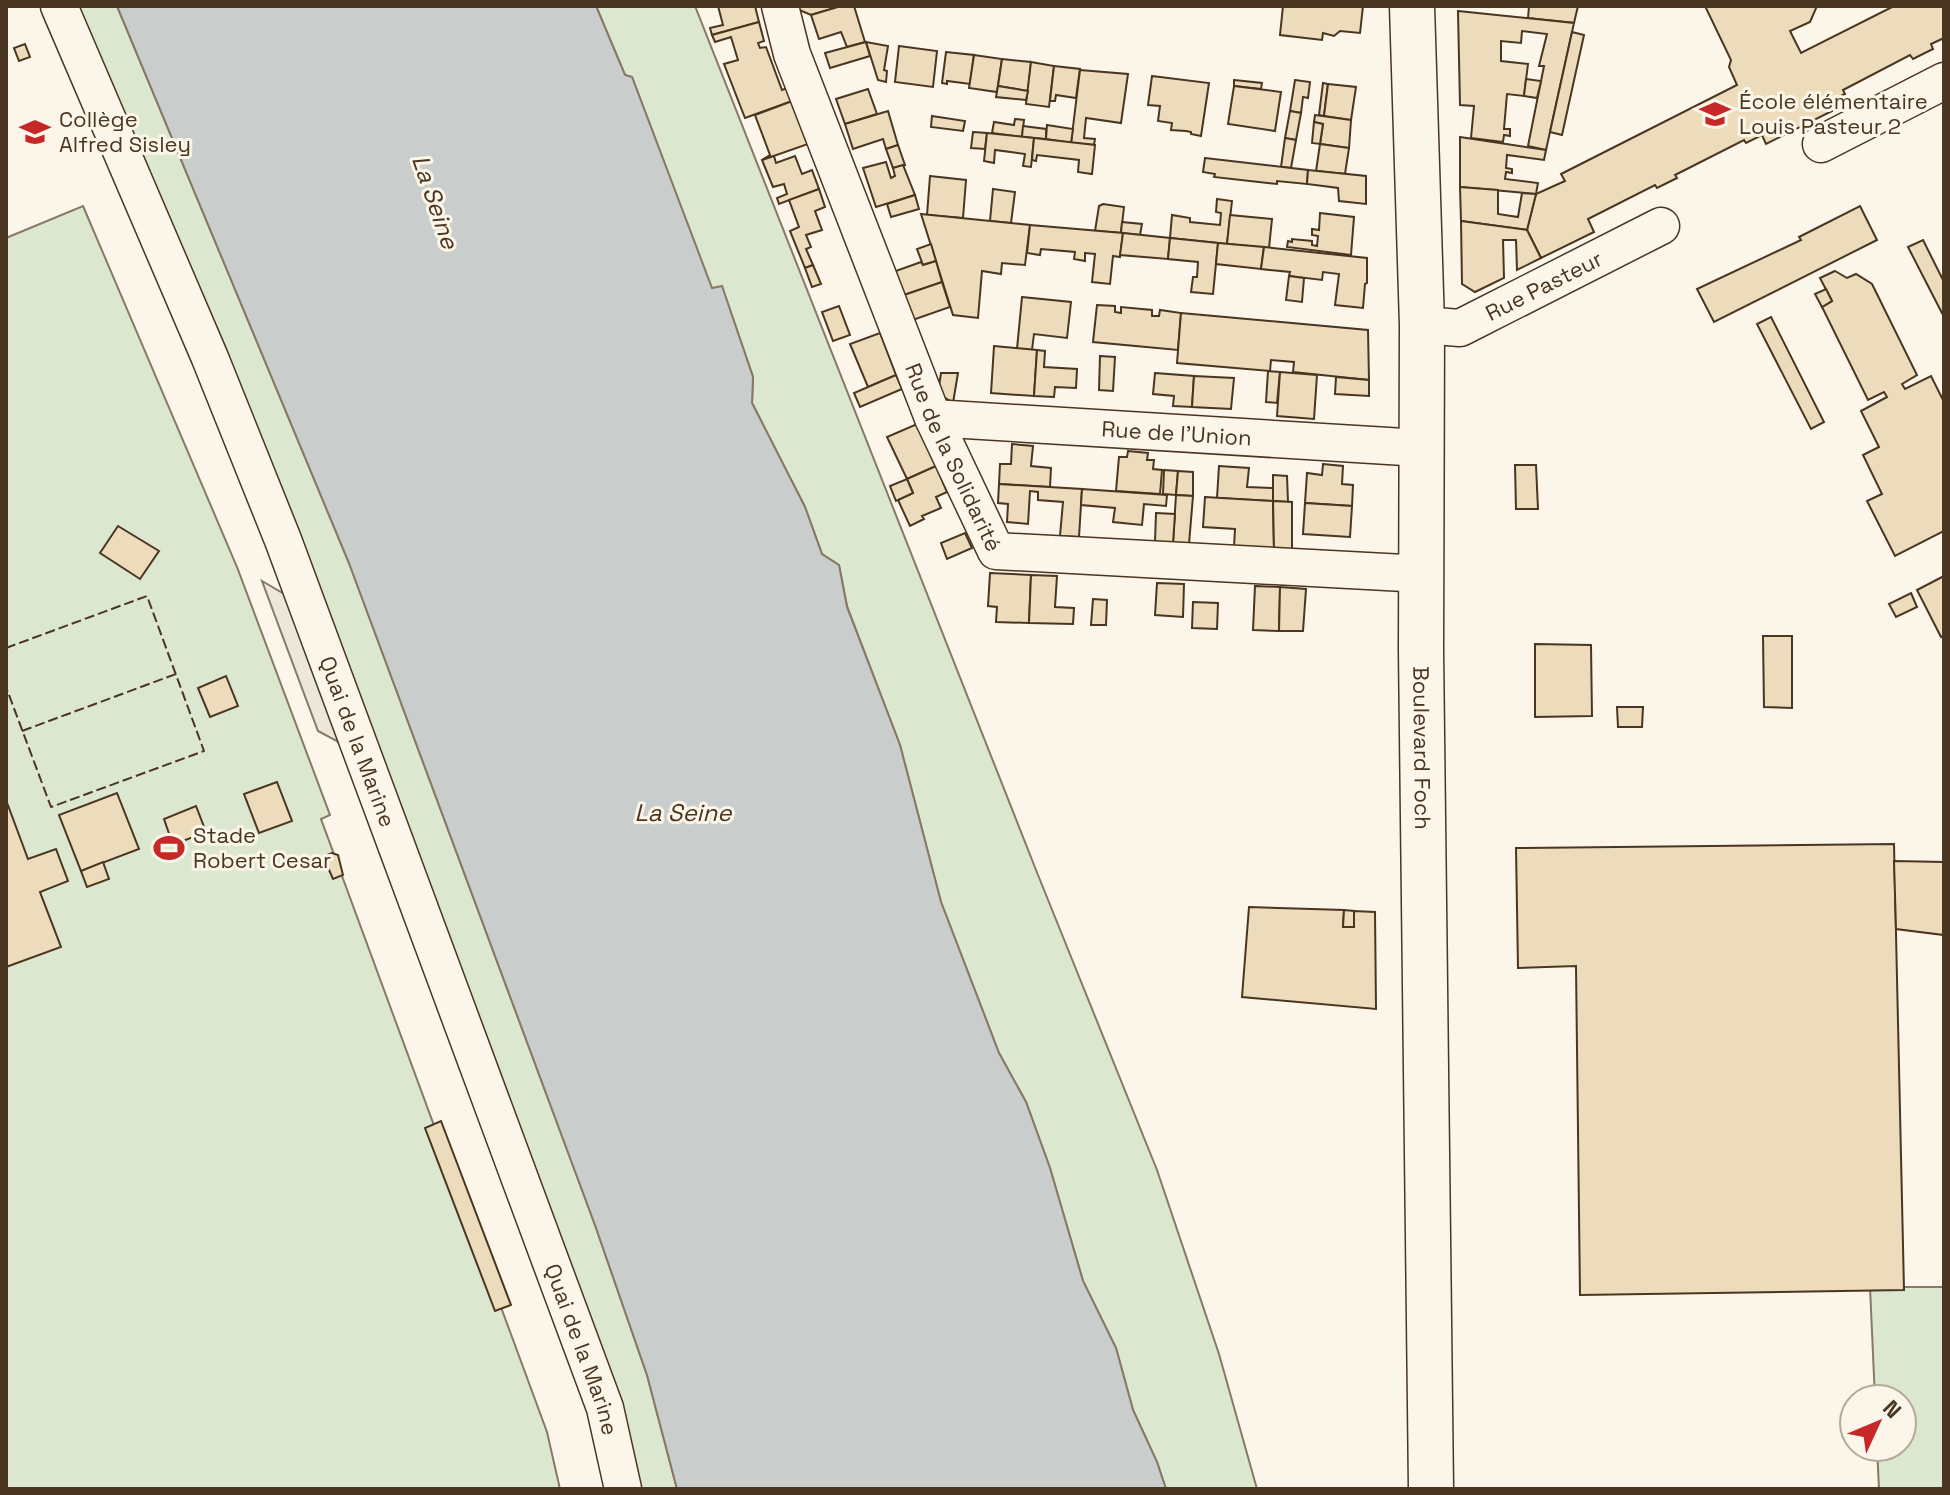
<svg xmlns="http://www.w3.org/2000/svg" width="1950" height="1495" viewBox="0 0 1950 1495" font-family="'Space Grotesk',sans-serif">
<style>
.green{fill:#dce7d0;stroke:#887966;stroke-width:2}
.parking{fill:#ede7d9;stroke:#887966;stroke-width:2}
.water{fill:#c9cecd;stroke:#887966;stroke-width:2}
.building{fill:#ecdcbc;stroke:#4a3520;stroke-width:2}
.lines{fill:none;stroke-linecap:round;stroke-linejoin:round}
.minor-casing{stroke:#4a3520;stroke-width:39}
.major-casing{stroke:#4a3520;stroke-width:47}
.minor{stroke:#fbf6e9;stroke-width:36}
.major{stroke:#fbf6e9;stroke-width:44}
.fence{stroke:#4a3520;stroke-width:2;stroke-dasharray:10 4;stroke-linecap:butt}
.labels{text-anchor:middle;stroke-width:6;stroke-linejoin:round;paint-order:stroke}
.poi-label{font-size:22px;fill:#4a3520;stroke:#fbf6e9;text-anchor:start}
.street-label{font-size:22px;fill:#4a3520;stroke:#fbf6e9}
.water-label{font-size:24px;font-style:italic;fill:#4a3520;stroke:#fbf6e9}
</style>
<rect width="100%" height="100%" fill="#fbf6e9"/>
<!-- green -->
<g class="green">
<polygon points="74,6 117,6 349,563 595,1225 647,1375 677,1489 636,1489"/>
<polygon points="596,6 695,6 1038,875 1157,1170 1219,1354 1257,1489 1166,1489 1157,1462 1133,1410 1116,1348 1083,1281 1050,1168 1026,1102 999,1053 941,902 900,745 847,606 839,565 822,554 805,507 752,403 753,377 722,287 712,289 632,77 625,75"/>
<polygon points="83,206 237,567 330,815 321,819 547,1432 560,1489 6,1489 6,238"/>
<polygon points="1870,1287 1944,1287 1944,1489 1879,1489 1877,1447 1902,1447 1902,1399 1875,1399"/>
</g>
<!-- parking -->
<polygon class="parking" points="262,581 291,598 344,745 318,731"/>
<!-- water -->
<polygon class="water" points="117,6 596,6 625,75 632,77 712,288 722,286 753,377 752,403 805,507 822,554 839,565 847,607 900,745 941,902 999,1053 1026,1102 1050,1168 1083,1281 1116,1348 1133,1410 1157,1462 1166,1489 677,1489 647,1375 595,1225 349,563"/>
<!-- building -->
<g class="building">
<polygon points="718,6 755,6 759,22 712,35 710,28 723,25"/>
<polygon points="796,6 841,6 811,15 797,9"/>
<polygon points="841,6 854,6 865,42 847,47 841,32 819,39 811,15"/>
<polygon points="1283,6 1363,6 1360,33 1340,31 1334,36 1323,33 1322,40 1280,35"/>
<polygon points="1529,6 1578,6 1574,23 1528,18"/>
<polygon points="1705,6 1817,6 1810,22 1790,31 1801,53 1894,6 1944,6 1944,38 1931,44 1933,49 1913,59 1910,55 1843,90 1845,94 1828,102 1832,111 1766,144 1762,135 1746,143 1744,140 1675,175 1677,178 1657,188 1655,185 1588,219 1594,232 1541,258 1527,230 1536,194 1565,181 1561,174 1737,85 1729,67 1731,60"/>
<polygon points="1458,11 1574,23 1546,150 1528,146 1544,66 1539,66 1547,34 1522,31 1521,43 1501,41 1501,61 1528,64 1524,96 1507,94 1504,129 1510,129 1510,136 1504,135 1503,142 1471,138 1474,106 1460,105"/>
<polygon points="759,22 764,41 758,43 760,48 766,47 782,90 790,87 795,100 745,118 724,64 738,60 731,37 715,42 712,35"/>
<polygon points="1572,32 1584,35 1562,135 1550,132"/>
<polygon points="866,42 870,56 830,68 825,53"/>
<polygon points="866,42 888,46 884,70 887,71 886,82 878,80"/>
<polygon points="25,44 30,57 19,61 14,48"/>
<polygon points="899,46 937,51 933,87 895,82"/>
<polygon points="946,52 974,55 970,84 947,81 947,84 942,83"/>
<polygon points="974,55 1002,59 997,92 969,88"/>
<polygon points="1002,59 1031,62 1028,91 998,86"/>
<polygon points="1031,62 1054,66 1049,107 1026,104"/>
<polygon points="1054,66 1080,69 1076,98 1056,95 1055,101 1050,101"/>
<polygon points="1080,70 1128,74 1121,123 1086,118 1084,138 1095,139 1094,145 1071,143"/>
<polygon points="1152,76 1209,83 1201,136 1191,134 1191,132 1186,131 1171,130 1172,123 1158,121 1160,106 1148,105"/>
<polygon points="1526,79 1541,81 1537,98 1524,96"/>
<polygon points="1234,80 1262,83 1261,89 1234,86"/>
<polygon points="1295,80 1310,82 1308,98 1303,97 1301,113 1290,111"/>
<polygon points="1323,83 1328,84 1324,116 1319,115"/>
<polygon points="1328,84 1356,87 1351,120 1324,116"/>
<polygon points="998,86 1028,91 1026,100 996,97"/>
<polygon points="1234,86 1281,92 1275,131 1228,124"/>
<polygon points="868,89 877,114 845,124 836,99"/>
<polygon points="795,100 811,143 762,160 770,155 755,115"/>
<polygon points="888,111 898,145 886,149 883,139 853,149 845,124"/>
<polygon points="1290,111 1301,113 1296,140 1285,138"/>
<polygon points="1315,115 1351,120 1349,148 1320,144 1323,124 1314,122"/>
<polygon points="932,116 965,121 963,131 931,127"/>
<polygon points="1015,119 1024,120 1022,137 992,133 994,122 1014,125"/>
<polygon points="1314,122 1323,124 1320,144 1312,143"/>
<polygon points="1047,125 1073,129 1071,143 1046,139"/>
<polygon points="1023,126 1046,129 1046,139 1022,137"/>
<polygon points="973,132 987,133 985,149 971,148"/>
<polygon points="987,133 1034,138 1031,167 1023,166 1025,154 995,150 994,163 984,161"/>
<polygon points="1460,137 1546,150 1544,160 1507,155 1506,168 1512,169 1512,173 1506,172 1505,179 1538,183 1536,194 1460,187"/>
<polygon points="1034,138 1095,145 1092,174 1078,172 1079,160 1037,155 1036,161 1032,160"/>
<polygon points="1285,138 1296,140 1291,168 1281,167"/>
<polygon points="1320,144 1349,148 1345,174 1316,171"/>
<polygon points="898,145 905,165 893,168 886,149"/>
<polygon points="774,156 776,163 795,156 802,174 812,170 819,189 779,204 777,198 787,194 784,184 773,187 762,160"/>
<polygon points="1205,158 1308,170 1307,184 1277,181 1277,184 1214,177 1215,174 1203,172"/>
<polygon points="886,162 891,178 895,176 893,168 903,165 915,195 876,207 863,168"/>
<polygon points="1308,170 1366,176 1366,204 1339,201 1338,188 1307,184"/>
<polygon points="930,176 966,180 963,218 927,215"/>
<polygon points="1460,187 1498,190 1498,214 1518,217 1522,193 1536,194 1527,230 1461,221"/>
<polygon points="819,189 825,207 815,211 822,230 806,235 811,247 806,249 813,265 805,268 790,231 799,227 789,200"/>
<polygon points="993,189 1015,192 1011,223 990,221"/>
<polygon points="915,195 919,209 891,217 887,204"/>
<polygon points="1217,199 1232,201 1227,244 1170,238 1172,215 1190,218 1190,222 1220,225 1221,213 1216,212"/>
<polygon points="1103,204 1124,207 1121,233 1095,231 1099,206"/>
<polygon points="1860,206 1877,240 1714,322 1697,289 1801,240 1799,237"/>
<polygon points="1320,213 1354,217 1351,255 1287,247 1288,241 1292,242 1292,239 1312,241 1312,245 1317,246 1318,236 1312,235 1312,229 1319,230"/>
<polygon points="921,214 1030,225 1025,265 1002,263 1001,274 982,271 978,318 953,315"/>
<polygon points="1230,215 1272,219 1269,248 1227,244"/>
<polygon points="1461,221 1527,230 1541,258 1517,270 1516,240 1503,240 1504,278 1475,292 1462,284"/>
<polygon points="1122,222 1142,224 1140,235 1121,233"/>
<polygon points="1030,225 1123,233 1120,257 1113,256 1110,284 1092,282 1095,254 1085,253 1085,261 1074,259 1075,252 1041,249 1040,255 1027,253"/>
<polygon points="1123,233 1170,238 1168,259 1120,255"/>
<polygon points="1170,238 1218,243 1213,294 1191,292 1193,277 1197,277 1198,262 1168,259"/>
<polygon points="1923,240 1944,282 1944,317 1908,247"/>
<polygon points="1218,243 1264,247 1261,269 1216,264"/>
<polygon points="931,244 936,261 923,265 917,249"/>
<polygon points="1264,247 1367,258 1367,283 1365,284 1363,308 1335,305 1339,274 1323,272 1322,280 1289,276 1290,272 1261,269"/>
<polygon points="936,261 942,282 898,297 890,273 921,262 923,265"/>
<polygon points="813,265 821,284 812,287 805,268"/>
<polygon points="1835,271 1847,278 1856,274 1872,284 1917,375 1902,384 1905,389 1931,376 1944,402 1944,531 1895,556 1867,501 1882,494 1863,455 1879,447 1861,411 1887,397 1884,392 1868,400 1822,307 1832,301 1820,278"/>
<polygon points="1289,276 1304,278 1302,302 1286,300"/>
<polygon points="942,282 950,307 907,322 898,297"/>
<polygon points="1826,289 1832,301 1822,307 1815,294"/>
<polygon points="1022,297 1071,302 1067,338 1034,334 1032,350 1017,349"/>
<polygon points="1097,305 1115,306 1115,312 1121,313 1121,307 1152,310 1152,316 1159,316 1160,310 1181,313 1178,350 1093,342"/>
<polygon points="839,306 850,335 833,341 822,312"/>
<polygon points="1181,313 1368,330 1369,380 1293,372 1294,362 1271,360 1270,371 1177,363"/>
<polygon points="1771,317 1824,422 1811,429 1757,324"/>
<polygon points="880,333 896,375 868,387 850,344"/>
<polygon points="994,346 1037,350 1034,396 991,393"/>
<polygon points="1037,350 1045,351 1044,367 1077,369 1076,388 1055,387 1054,397 1034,396"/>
<polygon points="1100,356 1115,357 1113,391 1099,390"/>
<polygon points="1268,371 1280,372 1277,403 1266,402"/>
<polygon points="1280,372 1317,375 1314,419 1277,416"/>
<polygon points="941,373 958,373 953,403 938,393"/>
<polygon points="1155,373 1194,376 1192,407 1173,406 1174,396 1153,394"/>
<polygon points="896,375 902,389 860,407 854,393"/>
<polygon points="1194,376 1234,378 1231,409 1192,407"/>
<polygon points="1336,377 1369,380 1369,396 1335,394"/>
<polygon points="917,424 936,466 907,479 887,437"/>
<polygon points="1012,444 1033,446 1031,466 1051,468 1050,487 999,484 1000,464 1011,464"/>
<polygon points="1128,451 1148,453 1147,460 1154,460 1153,469 1162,470 1160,494 1116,491 1119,457 1127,457"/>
<polygon points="1323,464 1343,466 1342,484 1353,485 1352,506 1305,503 1307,473 1322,475"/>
<polygon points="1515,465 1536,465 1538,509 1516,509"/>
<polygon points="936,466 947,492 936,497 941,508 922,516 924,519 910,526 898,500 913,493 907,479"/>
<polygon points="1219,466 1249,468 1247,487 1273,488 1273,501 1217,498"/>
<polygon points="1164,470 1178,471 1176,495 1163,494"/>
<polygon points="1178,471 1193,472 1193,496 1176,495"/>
<polygon points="1273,475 1287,476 1288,502 1273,501"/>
<polygon points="907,479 913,493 896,501 890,486"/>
<polygon points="999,484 1082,489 1079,537 1060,536 1063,502 1038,500 1038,492 1030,491 1028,524 1007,522 1008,504 998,503"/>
<polygon points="1082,489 1167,495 1166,506 1144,504 1142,525 1113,522 1115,508 1081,505"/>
<polygon points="1176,495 1193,496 1189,544 1173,543"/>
<polygon points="1205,497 1273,501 1274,549 1234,547 1235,529 1203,527"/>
<polygon points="1273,501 1292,502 1292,551 1274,549"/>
<polygon points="1305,503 1352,506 1350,537 1303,534"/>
<polygon points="1156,513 1175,514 1173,543 1155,542"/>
<polygon points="118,526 159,551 140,579 100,553"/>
<polygon points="965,533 972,548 947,559 941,543"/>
<polygon points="990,573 1031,575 1029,623 996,622 997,607 988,606"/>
<polygon points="1031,575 1057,576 1055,607 1074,608 1073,624 1029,623"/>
<polygon points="1944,576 1944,635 1941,637 1917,590"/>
<polygon points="1157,583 1184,584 1183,617 1155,615"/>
<polygon points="1255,586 1280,587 1279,631 1253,630"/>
<polygon points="1280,587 1306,589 1303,631 1279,631"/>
<polygon points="1911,593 1917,607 1896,617 1889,604"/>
<polygon points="1093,599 1107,600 1106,625 1091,625"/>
<polygon points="1193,602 1218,603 1217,629 1192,628"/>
<polygon points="1763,636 1792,636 1792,708 1764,707"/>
<polygon points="1535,644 1591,645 1592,716 1535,717"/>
<polygon points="226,676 238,706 210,717 198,688"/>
<polygon points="1617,707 1643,707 1642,727 1618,727"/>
<polygon points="277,782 292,821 259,833 244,794"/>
<polygon points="117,793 139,849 81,871 59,815"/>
<polygon points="6,800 28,859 56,849 68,881 40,892 61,947 6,967"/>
<polygon points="196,806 206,832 173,845 164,819"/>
<polygon points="1894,844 1904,1290 1580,1295 1576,966 1518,968 1516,848"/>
<polygon points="332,853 338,855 343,875 333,879 326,863 329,861 327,855"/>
<polygon points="1894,861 1944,862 1944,935 1896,929"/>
<polygon points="103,862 109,879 87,887 81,871"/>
<polygon points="1249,907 1344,910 1343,927 1354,927 1354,911 1375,912 1376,1009 1242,997"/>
<polygon points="1344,910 1354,911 1354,927 1343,927"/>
<polygon points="441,1121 511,1305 495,1311 425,1128"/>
</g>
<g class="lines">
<!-- minor casing -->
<g class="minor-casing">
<g id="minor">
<path id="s1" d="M59,6L210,358L283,540L605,1408L623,1489"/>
<path id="s2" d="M780,6L792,54L933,418L996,551L1423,574"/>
<polyline points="1821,144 1944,81"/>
<path id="s3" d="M1422,325L1460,328L1661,226"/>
<path id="s4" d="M933,418L1421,448"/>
</g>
</g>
<!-- major casing -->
<g class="major-casing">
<g id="major">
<path id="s5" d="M1412,6L1422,325L1421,650L1431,1489"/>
</g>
</g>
<!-- minor -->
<use href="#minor" class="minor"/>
<!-- major -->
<use href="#major" class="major"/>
<!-- fence -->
<g class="fence">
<polyline points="6,648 147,596 204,751 51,807 6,687"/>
<polyline points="22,731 176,674"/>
</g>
</g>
<!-- icons -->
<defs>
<g id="school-bare" transform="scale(2.4)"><path d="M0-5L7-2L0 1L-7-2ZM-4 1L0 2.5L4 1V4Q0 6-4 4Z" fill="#c62828" stroke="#fbf6e9" stroke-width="2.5" paint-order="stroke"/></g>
<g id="stadium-bare" transform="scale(2.4)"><path d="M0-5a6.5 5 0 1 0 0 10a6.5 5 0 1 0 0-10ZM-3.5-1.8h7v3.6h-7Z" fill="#c62828" stroke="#fbf6e9" stroke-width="2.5" paint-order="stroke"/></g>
</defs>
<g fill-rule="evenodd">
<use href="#school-bare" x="1715" y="114"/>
<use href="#school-bare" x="35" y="132"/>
<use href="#stadium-bare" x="169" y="848"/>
</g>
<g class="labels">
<!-- poi labels -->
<g class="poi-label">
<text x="1739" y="109">École élémentaire<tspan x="1739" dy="25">Louis Pasteur 2</tspan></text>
<text x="59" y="127">Collège<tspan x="59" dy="25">Alfred Sisley</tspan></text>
<text x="193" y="843">Stade<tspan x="193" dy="25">Robert Cesar</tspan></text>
</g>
<!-- street labels -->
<g class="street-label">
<text dy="8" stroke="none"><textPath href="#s3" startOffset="132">Rue Pasteur</textPath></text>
<text dy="8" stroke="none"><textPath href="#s4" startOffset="244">Rue de l'Union</textPath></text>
<text dy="8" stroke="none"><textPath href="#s2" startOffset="484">Rue de la Solidarité</textPath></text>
<text dy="8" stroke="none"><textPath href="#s1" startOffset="794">Quai de la Marine</textPath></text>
<text dy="8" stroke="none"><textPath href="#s5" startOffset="742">Boulevard Foch</textPath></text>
<text dy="8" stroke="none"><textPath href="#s1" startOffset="1442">Quai de la Marine</textPath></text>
</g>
<!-- water labels -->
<g class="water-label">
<text transform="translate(435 202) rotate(71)" y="8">La Seine</text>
<text x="683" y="821">La Seine</text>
</g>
</g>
<!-- border -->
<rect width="1950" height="1495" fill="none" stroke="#4a3520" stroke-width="16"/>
<!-- north arrow -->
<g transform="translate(1878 1423) rotate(46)"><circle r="38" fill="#fbf6e9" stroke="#b4a999" stroke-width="2"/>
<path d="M0-6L14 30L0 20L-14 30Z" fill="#c62828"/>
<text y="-12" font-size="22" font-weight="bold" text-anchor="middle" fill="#4a3520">N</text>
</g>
</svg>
